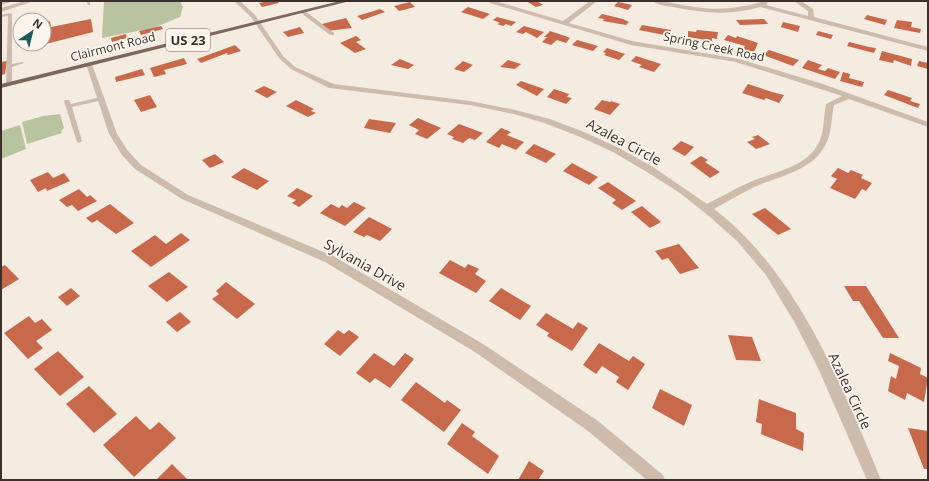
<svg xmlns="http://www.w3.org/2000/svg" width="929" height="481" viewBox="0 0 929 481" font-family="'Open Sans',sans-serif">
<style>
.green{fill:#b8c4a0}
.building{fill:#c8694b}
.lines{fill:none;stroke-linecap:round;stroke-linejoin:round}
.service{fill:#cdbbac;fill-rule:evenodd}
.minor{fill:#cdbbac;fill-rule:evenodd}
.primary{fill:#7d675c;fill-rule:evenodd}
.labels{text-anchor:middle;stroke-width:3.5;stroke-linejoin:round;paint-order:stroke}
.far-street-label{font-size:12px;fill:#3b302b;stroke:#fbf5ee}
.shield{fill:#fbf5ee;stroke:#756b66;stroke-width:1}
.shield-label{font-size:13px;font-weight:bold;fill:#3b302b}
.street-label{font-size:14px;fill:#3b302b;stroke:#fbf5ee}
</style>
<rect width="100%" height="100%" fill="#f4ebe1"/>
<!-- green -->
<g class="green">
<polygon points="104,1 180,1 183,7 180,17 153,28 102,38"/>
<polygon points="60,114 64,128 61,131 62,133 27,144 22,122 43,116"/>
<polygon points="20,125 26,149 1,159 1,131"/>
</g>
<!-- building -->
<g class="building">
<polygon points="269,1 277,1 279,3 262,7 259,3"/>
<polygon points="526,1 537,1 543,5 536,7"/>
<polygon points="410,2 415,7 399,11 394,6"/>
<polygon points="618,2 632,5 628,10 614,6"/>
<polygon points="468,7 490,14 483,19 461,12"/>
<polygon points="380,9 385,12 362,20 357,16"/>
<polygon points="602,14 623,19 629,22 626,25 603,21 604,19 598,18"/>
<polygon points="867,15 887,20 885,25 864,19"/>
<polygon points="497,17 516,22 511,26 506,24 503,26 497,24 500,23 493,20"/>
<polygon points="346,18 352,28 327,31 322,24"/>
<polygon points="91,19 93,32 30,48 31,44 44,44 44,22 50,21 51,27"/>
<polygon points="764,19 768,24 740,25 736,20"/>
<polygon points="897,20 912,22 911,27 921,29 920,33 894,28"/>
<polygon points="783,22 800,26 798,32 781,27"/>
<polygon points="642,25 671,30 669,36 639,30"/>
<polygon points="161,26 163,29 141,35 139,31"/>
<polygon points="524,26 544,32 537,38 526,32 523,34 516,32"/>
<polygon points="300,27 304,33 288,37 283,32"/>
<polygon points="697,30 718,32 717,39 712,38 712,41 688,37 688,31 696,32"/>
<polygon points="550,31 565,36 570,38 566,43 557,40 551,45 542,42 547,37 544,37"/>
<polygon points="818,31 833,35 831,39 816,35"/>
<polygon points="126,34 127,38 112,42 111,38"/>
<polygon points="728,35 736,38 737,36 758,43 754,52 743,49 745,46 724,40"/>
<polygon points="356,36 361,40 356,42 366,49 355,53 340,43"/>
<polygon points="577,40 598,46 593,51 572,45"/>
<polygon points="849,42 869,47 876,48 874,53 847,46"/>
<polygon points="235,45 241,51 228,55 227,53 201,63 197,59"/>
<polygon points="607,48 625,54 619,60 604,55 606,53 603,52"/>
<polygon points="769,50 799,60 793,66 763,55"/>
<polygon points="882,51 912,59 911,66 894,60 893,63 879,60"/>
<polygon points="636,56 661,64 654,72 639,67 642,65 631,61"/>
<polygon points="184,58 187,64 164,70 166,74 154,77 150,68"/>
<polygon points="400,59 414,65 408,69 391,65"/>
<polygon points="508,60 521,64 515,69 500,67"/>
<polygon points="808,60 822,65 818,69 825,71 828,68 840,72 835,79 802,68"/>
<polygon points="7,61 5,74 1,75 1,62"/>
<polygon points="463,61 473,65 464,72 454,69"/>
<polygon points="919,61 928,63 928,69 917,66"/>
<polygon points="142,69 145,75 116,82 115,77"/>
<polygon points="843,72 850,74 849,78 864,82 862,87 840,81"/>
<polygon points="521,81 544,89 537,96 516,85"/>
<polygon points="748,84 772,92 784,95 779,103 766,98 764,100 742,93"/>
<polygon points="264,86 277,92 267,98 254,91"/>
<polygon points="554,89 569,94 567,97 572,98 566,104 547,97"/>
<polygon points="888,90 912,98 910,101 920,104 918,108 884,95"/>
<polygon points="150,95 157,107 141,112 134,100"/>
<polygon points="296,100 314,109 311,111 316,113 308,117 286,106"/>
<polygon points="602,100 610,102 611,101 620,104 610,115 594,109"/>
<polygon points="418,118 441,128 427,139 415,134 419,130 409,125"/>
<polygon points="369,119 396,123 390,133 364,128"/>
<polygon points="459,124 483,133 475,140 469,138 463,143 452,139 454,137 447,134"/>
<polygon points="501,128 511,132 507,135 524,142 516,150 502,144 499,148 486,142"/>
<polygon points="758,135 770,144 756,149 747,142 755,139 752,137"/>
<polygon points="681,141 694,147 685,156 672,149"/>
<polygon points="534,144 556,154 546,163 525,153"/>
<polygon points="215,154 224,162 210,168 202,160"/>
<polygon points="701,156 708,160 705,162 720,172 710,178 690,163"/>
<polygon points="572,163 598,177 589,185 563,171"/>
<polygon points="244,168 269,181 257,190 231,177"/>
<polygon points="838,168 848,173 851,170 863,175 861,178 872,183 866,191 862,189 855,199 830,188 837,179 831,176"/>
<polygon points="48,172 53,178 64,173 70,181 47,191 46,188 38,192 30,180"/>
<polygon points="608,182 636,201 622,210 612,203 616,200 598,188"/>
<polygon points="297,188 313,196 299,207 292,203 296,200 287,196"/>
<polygon points="79,189 87,197 90,195 97,201 78,211 72,205 67,207 59,200"/>
<polygon points="354,202 366,208 345,226 320,213 331,204 339,208 342,205 347,208"/>
<polygon points="110,204 134,223 116,234 97,220 92,223 86,218"/>
<polygon points="642,206 661,222 650,228 631,212"/>
<polygon points="765,208 791,229 778,235 752,214"/>
<polygon points="369,217 392,229 380,241 367,235 364,237 353,232"/>
<polygon points="181,233 190,240 151,267 131,251 155,235 166,244"/>
<polygon points="679,244 699,268 680,274 668,258 662,260 655,251"/>
<polygon points="450,260 465,268 468,264 479,269 475,274 486,281 476,293 439,273"/>
<polygon points="5,265 19,279 1,290 1,267"/>
<polygon points="169,272 188,287 167,302 148,286"/>
<polygon points="226,282 255,304 237,319 212,299 219,294 216,291"/>
<polygon points="844,286 866,286 899,338 883,338 859,301 853,301"/>
<polygon points="71,288 80,296 67,306 58,297"/>
<polygon points="501,288 531,306 520,320 489,301"/>
<polygon points="180,312 191,322 177,332 166,322"/>
<polygon points="546,313 573,329 578,322 588,328 572,351 547,336 549,333 536,325"/>
<polygon points="29,316 35,323 42,319 52,330 36,341 43,348 28,359 4,333"/>
<polygon points="338,330 344,334 349,330 359,337 340,356 324,344"/>
<polygon points="728,335 752,337 761,361 736,360"/>
<polygon points="599,343 629,361 633,356 645,364 628,390 616,382 619,377 602,366 596,374 583,365"/>
<polygon points="58,351 84,377 60,396 34,369"/>
<polygon points="374,353 394,366 405,353 414,359 390,388 375,378 370,383 356,373"/>
<polygon points="890,353 921,368 920,374 928,378 924,402 907,393 905,400 888,391 891,376 896,379 899,366 888,361"/>
<polygon points="416,382 445,403 447,400 461,410 444,432 401,400"/>
<polygon points="89,386 117,414 94,433 66,404"/>
<polygon points="660,389 692,405 684,426 652,408"/>
<polygon points="759,399 796,413 796,429 804,433 803,451 761,434 762,424 756,422"/>
<polygon points="136,416 150,430 159,422 176,438 134,477 103,445"/>
<polygon points="462,423 475,432 472,436 499,456 488,474 447,444"/>
<polygon points="908,428 928,431 928,469 924,469"/>
<polygon points="529,461 544,471 538,480 518,480"/>
<polygon points="172,464 188,480 156,480"/>
</g>
<g class="lines">
<!-- service -->
<g class="service">
<polygon points="7,1 14,1 1,5 1,3"/>
<polygon points="86,1 90,1 90,5 88,5"/>
<polygon points="301,11 305,11 334,33 334,35 330,35 301,13"/>
<polygon points="10,13 12,14 12,64 22,62 24,63 12,67 12,84 9,86 6,84 8,16 1,17 1,15"/>
<polygon points="101,97 103,98 103,100 72,107 82,141 79,143 77,142 64,101 65,100 69,100 71,104"/>
</g>
<!-- minor -->
<g class="minor">
<polygon points="25,1 34,1 1,12 1,8"/>
<path d="M234,1H240L255,15L283,56L295,67L334,84L470,101L515,110L550,119L584,132L619,148L653,167L707,204C721,197 734,189 748,183C770,173 804,168 817,146C825,133 823,118 826,104L842,96L736,62L631,45L490,3V1H495L563,21L590,1H597L569,23L632,41L739,59L823,84L928,122V127L849,99L834,105C831,118 832,132 826,144C813,171 779,176 754,187C740,194 727,202 714,209C796,271 843,387 881,480H867L819,370L796,325L766,275L737,241L710,217L680,193L647,172L613,152L578,136L544,123L514,114L470,105L329,88L291,69L279,58L251,17Z"/>
<path d="M652,1C667,1 680,5 695,7C720,11 741,8 765,1L768,3L766,5L808,16V11L794,1H801L813,9L814,17L928,47V51L760,7C732,16 701,13 673,7C666,6 657,5 652,1Z"/>
<polygon points="89,62 92,64 117,134 128,151 141,165 188,195 333,256 483,344 598,421 663,475 665,480 647,480 588,431 475,352 325,262 182,199 135,169 122,155 109,134 86,64"/>
</g>
<!-- primary -->
<polygon class="primary" points="340,1 350,1 1,88 1,84"/>
</g>
<g class="labels">
<!-- far-street labels -->
<g class="far-street-label">
<text transform="translate(113 47) rotate(-14)" y="4">Clairmont Road</text>
<text transform="translate(714 47) rotate(12)" y="4">Spring Creek Road</text>
</g>
<!-- shield labels -->
<rect class="shield" x="166" y="29" width="44" height="22" rx="3"/>
<g class="shield-label">
<text x="188" y="45">US 23</text>
</g>
<!-- street labels -->
<g class="street-label">
<text transform="translate(624 142) rotate(28)" y="5">Azalea Circle</text>
<text transform="translate(365 265) rotate(29)" y="5">Sylvania Drive</text>
<text transform="translate(850 391) rotate(65)" y="5">Azalea Circle</text>
</g>
</g>
<!-- border -->
<rect width="929" height="481" fill="none" stroke="#3b302b" stroke-width="4"/>
<!-- north arrow -->
<g transform="translate(32 32) rotate(35)"><circle r="19" fill="#fbf5ee" stroke="#aea6a0"/>
<path d="M0-3L7 15L0 10L-7 15Z" fill="#1f5a5e"/>
<text y="-6" font-size="11" font-weight="bold" text-anchor="middle" fill="#3b302b">N</text>
</g>
</svg>
